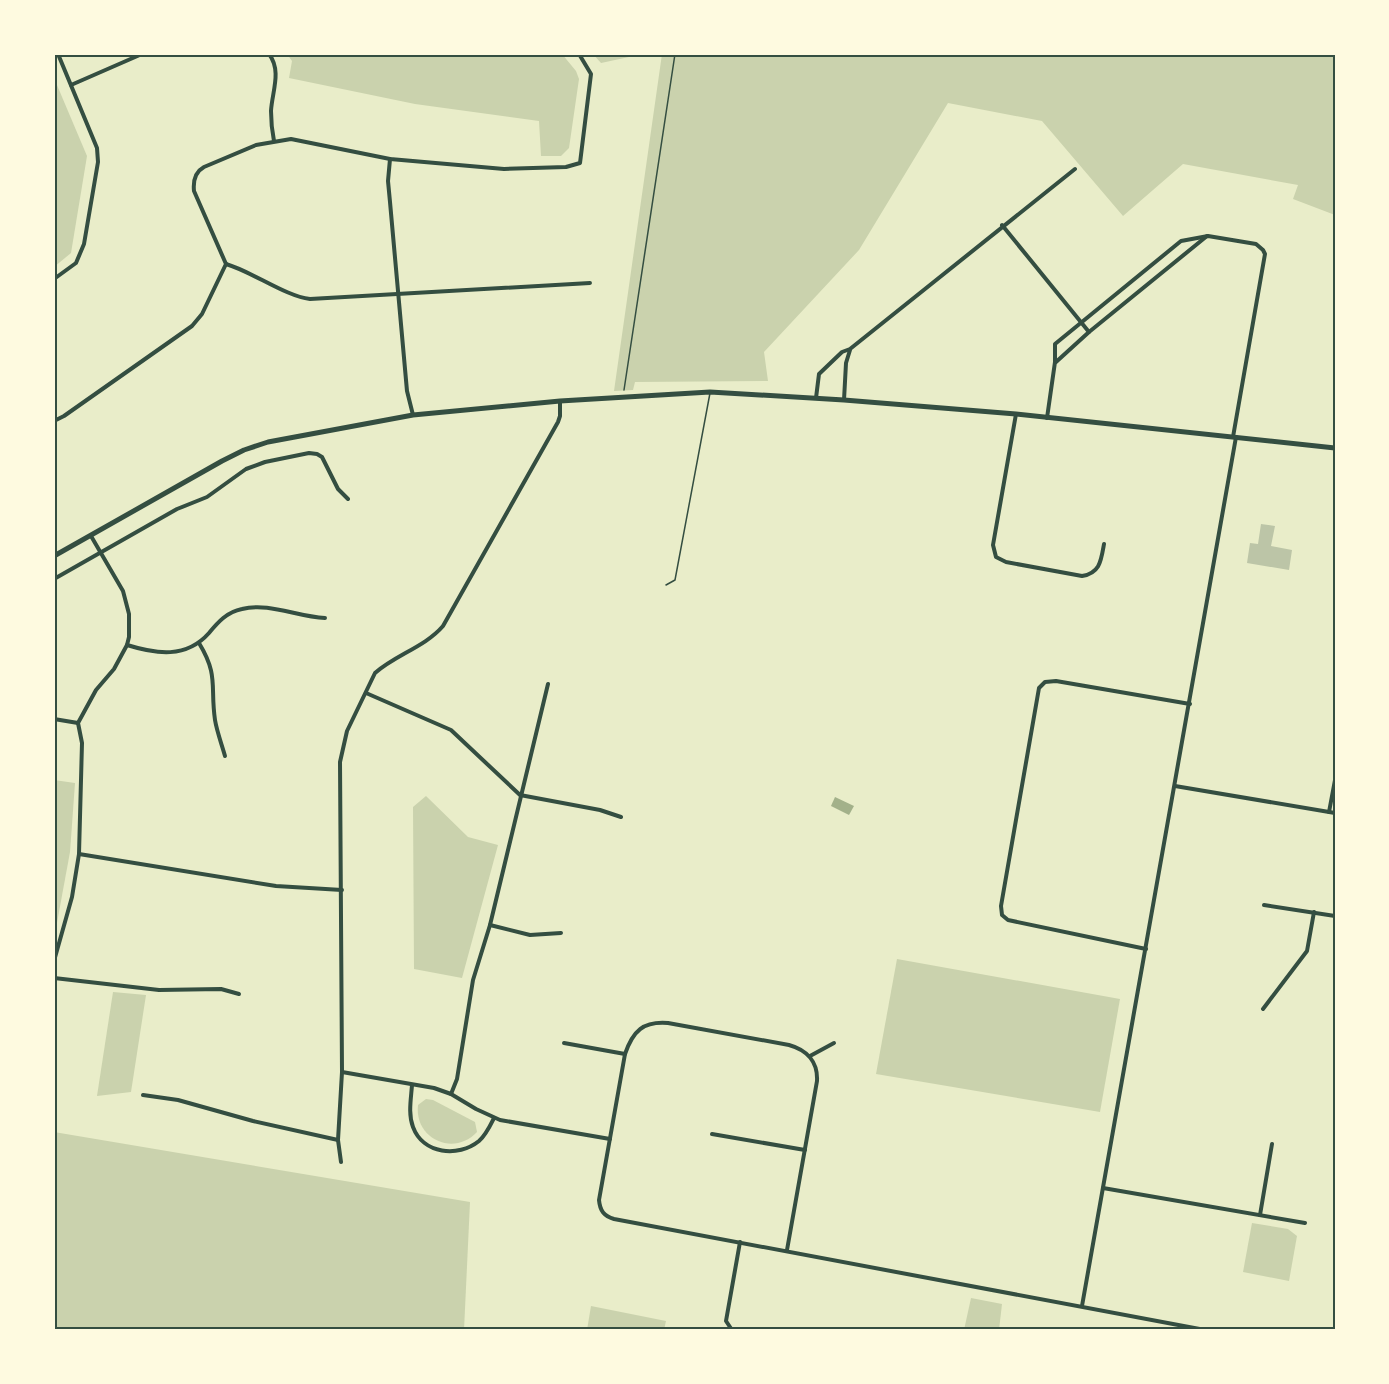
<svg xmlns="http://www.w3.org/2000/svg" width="1389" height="1384" viewBox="0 0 1389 1384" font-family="'DM Sans',sans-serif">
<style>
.green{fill:#cad2ad}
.water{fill:#a3b18a}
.building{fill:#bcc5a7}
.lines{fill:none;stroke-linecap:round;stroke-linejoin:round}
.path{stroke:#344e41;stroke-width:1.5}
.service{stroke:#344e41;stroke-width:1.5}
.minor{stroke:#344e41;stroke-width:4}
.secondary{stroke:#344e41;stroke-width:5}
.neatline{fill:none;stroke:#344e41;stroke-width:2}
</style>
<rect width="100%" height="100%" fill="#e9edc9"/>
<!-- green -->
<g class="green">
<polygon points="287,54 562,54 576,71 579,79 569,148 561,156 541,156 539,121 415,104 289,78 292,61"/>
<polygon points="593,54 643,54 601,63"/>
<polygon points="662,54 1335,54 1335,215 1293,199 1298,185 1183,164 1123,216 1042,121 948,103 859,250 764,352 768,381 635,382 633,390 614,391"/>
<polygon points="54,78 87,156 71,253 54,267"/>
<polygon points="54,780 75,783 70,852 54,939"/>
<polygon points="426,796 468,837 498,845 462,978 414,969 413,807"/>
<polygon points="897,959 1120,999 1100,1112 876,1074"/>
<polygon points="113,992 146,995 131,1092 97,1096"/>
<path d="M426,1099L433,1100L475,1122L477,1132C454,1157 414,1139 418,1105Z"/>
<polygon points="54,1132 470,1202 464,1330 54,1330"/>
<polygon points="1252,1223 1288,1229 1297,1236 1289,1281 1243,1272"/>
<polygon points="971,1298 1002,1304 999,1330 964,1330"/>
<polygon points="591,1306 666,1321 664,1330 587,1330"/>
</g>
<!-- water -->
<polygon class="water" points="835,797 854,806 849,815 831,806"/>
<!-- building -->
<polygon class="building" points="1261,524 1275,526 1271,546 1292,550 1289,570 1247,563 1250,543 1258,544"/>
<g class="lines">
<!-- path -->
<polyline class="path" points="624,390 675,54"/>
<!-- service -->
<polyline class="service" points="666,585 675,580 710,393"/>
<!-- minor -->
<g class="minor">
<path d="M269,54C282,71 272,92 271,111C271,121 272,131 274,141"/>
<polyline points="71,85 142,54"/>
<polyline points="390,159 388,181 390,202 407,391 413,415"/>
<polyline points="1002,225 1089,332"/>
<path d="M226,264L194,191C193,181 195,172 204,167L256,145L291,139L390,159L504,169L566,167L580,163L591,74L579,54"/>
<path d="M226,264C253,272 285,296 310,299L590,283"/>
<polyline points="54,279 76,263 84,244 98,162 97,148 58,54"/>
<polyline points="1056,362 1089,332 1207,236"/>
<polyline points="816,398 819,374 842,352 850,349 1075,169"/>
<polyline points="844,400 846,363 850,350"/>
<path d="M1016,414L993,545L996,557L1006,562L1082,576C1100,573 1101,561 1104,544"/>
<polyline points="1047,418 1055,362 1055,344 1181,241 1208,236 1256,244 1263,250 1265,254 1233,437"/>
<polyline points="54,421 64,416 192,326 202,314 226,264"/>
<polyline points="54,579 177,509 207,497 246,469 265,462 309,453 317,454 322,457 338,489 348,499"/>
<path d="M199,643C219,676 210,686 215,720C217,732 222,745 225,756"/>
<path d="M127,645C156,654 186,659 209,633C218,622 227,612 242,609C269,602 297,617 325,618"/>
<polyline points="366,693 451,730 520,795 600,810 621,817"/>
<polyline points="54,719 78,723"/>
<polyline points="1175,786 1335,813"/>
<polyline points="1329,812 1335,780"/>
<polyline points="79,854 276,886 342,890"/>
<polyline points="1264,905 1335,916"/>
<polyline points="490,925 530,935 561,933"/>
<polyline points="1146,949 1008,920 1002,915 1001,906 1039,688 1045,682 1056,681 1190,704"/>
<polyline points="54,961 72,897 79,854 82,743 78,723 96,690 114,669 127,645 129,637 129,614 123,591 91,536"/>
<polyline points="54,978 159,990 221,989 239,994"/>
<polyline points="1263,1009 1307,951 1314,912"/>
<polyline points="564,1043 625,1054"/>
<polyline points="810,1056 834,1043"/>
<polyline points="342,1072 434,1088 451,1094 476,1109 500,1120 610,1139"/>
<path d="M412,1085C411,1099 408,1114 413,1127C423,1154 458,1158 479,1141C486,1135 490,1126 494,1118"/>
<polyline points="451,1094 457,1079 473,980 490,925 548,684"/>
<polyline points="143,1095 178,1100 253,1121 338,1140"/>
<polyline points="712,1134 805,1150"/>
<path d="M341,1162L338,1140L342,1072L340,762L347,731L375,673C395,655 425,647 443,626L558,422L560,416V401"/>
<polyline points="1103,1188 1305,1223"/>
<polyline points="1260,1215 1272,1144"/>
<path d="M787,1250L817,1081C818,1062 807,1050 789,1045L668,1023C643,1021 633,1031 625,1054L599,1200C600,1211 604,1216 614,1219L1205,1330"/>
<polyline points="1082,1306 1236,437"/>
<polyline points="732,1330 726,1321 740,1242"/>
</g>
<!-- secondary -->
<polyline class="secondary" points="54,556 222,461 244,450 268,442 413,415 560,401 710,392 844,400 1016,414 1335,448"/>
</g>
<!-- border -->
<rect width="1389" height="1384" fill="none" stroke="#fefae0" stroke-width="111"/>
<rect x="56" y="56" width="1278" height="1272" class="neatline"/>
</svg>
